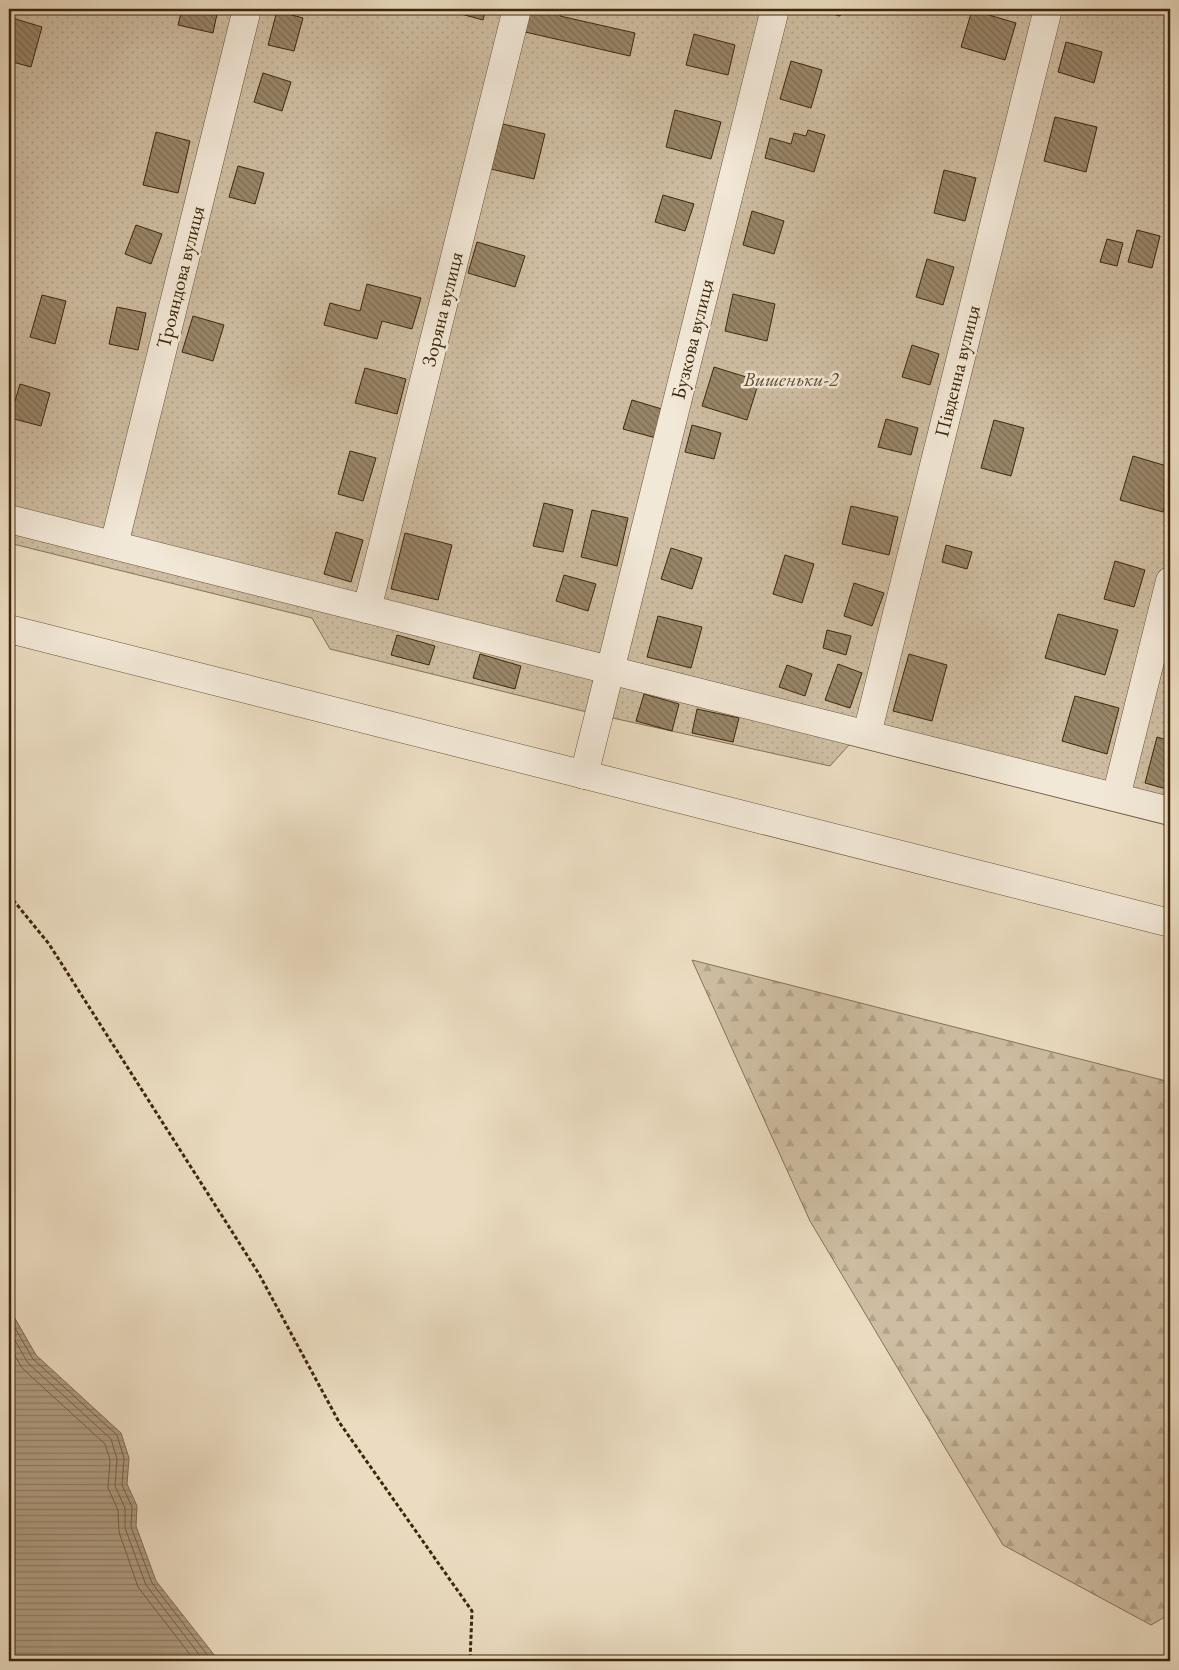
<svg xmlns="http://www.w3.org/2000/svg" width="1179" height="1670" viewBox="0 0 1179 1670" font-family="'EB Garamond',serif">
<style>
.grass{fill:url(#grass-dots);stroke:#867255}
.forest{fill:url(#forest-firs);stroke:#867255}
.water{fill:url(#water-rules);stroke:#826e51}
.lines{fill:none;stroke-linecap:round;stroke-linejoin:round}
.shore{stroke:#776245;stroke-width:1}
.building{fill:url(#building-back-hatch);stroke:#3e2708}
.minor-casing{stroke:#695436;stroke-width:29}
.path{stroke:#3e2708;stroke-width:3;stroke-dasharray:4 2.5;stroke-linecap:butt}
.minor{stroke:#f2e8d7;stroke-width:28}
.labels{text-anchor:middle;stroke-width:5;stroke-linejoin:round;paint-order:stroke}
.street-label{font-size:20px;fill:#3e2708;stroke:#f2e8d7}
.park-label{font-size:20px;font-style:italic;fill:#624c2e;stroke:#f2e8d7}
</style>
<defs>
<pattern id="grass-dots" width="8" height="8" patternUnits="userSpaceOnUse" patternTransform="scale(1.25)"><rect width="8" height="8" fill="#cebda2"/><path d="M2 2h.1M6 6h.1" fill="none" stroke="#b2a28a" stroke-width="1.8" stroke-linecap="round"/></pattern>
<pattern id="forest-firs" width="22" height="20" patternUnits="userSpaceOnUse" patternTransform="scale(1.25)"><rect width="22" height="20" fill="#cebda2"/><path d="M5 1l3.5 6h-7zM16 11l3.5 6h-7z" fill="#b2a28a"/></pattern>
<pattern id="water-rules" width="6" height="5" patternUnits="userSpaceOnUse" patternTransform="scale(1.25)"><rect width="6" height="5" fill="#b09e82"/><path d="M0 2.5h6" fill="none" stroke="#918168"/></pattern>
<pattern id="building-back-hatch" width="6" height="6" patternUnits="userSpaceOnUse" patternTransform="scale(1.25)"><rect width="6" height="6" fill="#988568"/><path d="M-1 5l2 2M0 0l6 6M5-1l2 2" fill="none" stroke="#7d6d54"/></pattern>
</defs>
<rect width="100%" height="100%" fill="#ebdcc1"/>
<filter id="stains"><feTurbulence type="fractalNoise" baseFrequency=".004" numOctaves="4"/><feColorMatrix values="0 0 0 0 .2 0 0 0 0 .09 0 0 0 0 .02 0 0 0 .5 -.17"/></filter>
<radialGradient id="worn" r=".72"><stop offset=".6" stop-color="#630" stop-opacity="0"/><stop offset="1" stop-color="#630" stop-opacity=".3"/></radialGradient>
<!-- grass -->
<polygon class="grass" points="9,9 1170,9 1170,826 849,745 830,766 599,715 330,649 312,618 9,543"/>
<!-- forest -->
<polygon class="forest" points="692,960 1170,1082 1170,1614 1151,1625 1003,1545 810,1221"/>
<!-- water -->
<polygon class="water" points="9,1308 36,1355 121,1433 129,1458 127,1484 137,1506 136,1526 156,1581 219,1661 9,1661"/>
<g class="lines">
<!-- shore -->
<g class="shore">
<polyline points="9,1318 33,1359 117,1435 124,1458 122,1485 132,1507 131,1527 152,1583 212,1661"/>
<polyline points="9,1330 28,1363 111,1439 117,1459 115,1486 125,1508 125,1528 146,1585 204,1661"/>
<polyline points="9,1345 22,1368 105,1444 110,1460 108,1488 118,1510 119,1532 138,1587 195,1661"/>
</g>
</g>
<!-- building -->
<g class="building">
<polygon points="182,9 218,9 213,33 178,25"/>
<polygon points="443,9 486,9 483,20"/>
<polygon points="530,9 561,9 560,16 635,33 630,56 525,32"/>
<polygon points="812,9 842,9 840,16"/>
<polygon points="972,10 1016,23 1005,60 961,47"/>
<polygon points="277,11 303,18 294,51 268,45"/>
<polygon points="9,17 42,27 31,67 9,61"/>
<polygon points="694,34 735,45 728,75 686,65"/>
<polygon points="1066,42 1102,52 1094,83 1058,72"/>
<polygon points="791,61 822,70 811,108 780,99"/>
<polygon points="263,73 291,82 282,111 254,102"/>
<polygon points="675,110 721,122 711,159 666,147"/>
<polygon points="1055,117 1097,127 1086,172 1044,161"/>
<polygon points="503,124 545,134 534,179 491,169"/>
<polygon points="808,130 825,135 814,172 765,158 770,138 791,144 794,133 806,136"/>
<polygon points="156,132 190,141 178,193 143,185"/>
<polygon points="238,166 264,173 255,204 229,197"/>
<polygon points="944,170 976,178 965,221 934,213"/>
<polygon points="663,195 694,204 685,231 655,222"/>
<polygon points="752,211 784,221 774,254 743,245"/>
<polygon points="136,225 162,234 151,264 125,254"/>
<polygon points="1137,230 1160,236 1152,268 1128,262"/>
<polygon points="1107,239 1123,243 1117,266 1100,262"/>
<polygon points="477,242 525,256 515,287 468,273"/>
<polygon points="927,259 954,267 943,305 916,297"/>
<polygon points="367,284 421,298 412,329 382,321 377,339 324,325 330,303 360,311"/>
<polygon points="733,294 775,304 767,341 725,331"/>
<polygon points="42,295 66,301 55,344 30,337"/>
<polygon points="117,307 146,313 138,350 109,344"/>
<polygon points="193,316 224,325 213,361 182,352"/>
<polygon points="912,345 939,354 930,385 902,377"/>
<polygon points="1170,356 1170,375 1166,374"/>
<polygon points="714,367 759,381 747,420 702,406"/>
<polygon points="365,368 406,379 397,414 355,403"/>
<polygon points="20,384 50,393 41,426 10,418"/>
<polygon points="632,400 665,410 656,438 623,429"/>
<polygon points="886,419 918,428 911,455 878,447"/>
<polygon points="994,420 1024,428 1011,476 981,468"/>
<polygon points="692,425 721,433 714,459 685,452"/>
<polygon points="350,451 376,458 363,501 338,494"/>
<polygon points="1133,456 1170,467 1170,486 1163,512 1120,500"/>
<polygon points="544,503 573,510 563,552 533,546"/>
<polygon points="851,506 898,517 889,555 842,544"/>
<polygon points="592,510 628,518 617,566 581,557"/>
<polygon points="336,532 363,540 351,582 324,574"/>
<polygon points="405,533 452,545 438,600 391,589"/>
<polygon points="946,545 972,552 967,569 942,562"/>
<polygon points="671,548 702,558 692,589 661,579"/>
<polygon points="785,555 814,564 802,603 773,594"/>
<polygon points="1115,561 1145,570 1134,607 1104,599"/>
<polygon points="564,575 596,584 588,611 556,601"/>
<polygon points="854,583 884,593 872,626 844,616"/>
<polygon points="1058,614 1118,630 1105,675 1045,658"/>
<polygon points="658,616 702,627 691,668 647,657"/>
<polygon points="827,630 851,636 846,655 823,648"/>
<polygon points="397,635 435,646 429,665 391,655"/>
<polygon points="480,654 521,666 515,689 473,678"/>
<polygon points="909,654 947,665 932,721 893,711"/>
<polygon points="838,664 862,673 850,708 825,700"/>
<polygon points="787,665 812,674 805,696 779,687"/>
<polygon points="644,694 679,704 672,731 636,721"/>
<polygon points="1075,696 1119,708 1107,754 1062,741"/>
<polygon points="697,709 739,718 733,742 692,733"/>
<polygon points="1157,737 1170,741 1170,790 1145,783"/>
</g>
<g class="lines">
<!-- minor casing -->
<g class="minor-casing">
<g id="minor">
<polyline points="9,519 1170,811"/>
<polyline points="114,545 247,9"/>
<polyline points="367,609 517,9"/>
<polyline points="9,629 1170,923"/>
<polyline points="867,734 1048,9"/>
<polyline points="584,775 775,9"/>
<polyline points="1116,797 1170,581"/>
</g>
</g>
<!-- path -->
<polyline class="path" points="9,895 49,944 259,1274 339,1422 472,1611 470,1661"/>
<!-- minor -->
<use href="#minor" class="minor"/>
</g>
<g class="labels">
<!-- street labels -->
<g class="street-label">
<text transform="translate(180 277) rotate(-76)" y="7">Трояндова вулиця</text>
<text transform="translate(442 309) rotate(-76)" y="7">Зоряна вулиця</text>
<text transform="translate(692 339) rotate(-76)" y="7">Бузкова вулиця</text>
<text transform="translate(957 371) rotate(-76)" y="7">Південна вулиця</text>
</g>
<!-- park labels -->
<g class="park-label">
<text x="791" y="386">Вишеньки-2</text>
</g>
</g>
<!-- margin -->
<rect width="1179" height="1670" fill="none" stroke="#ebdcc1" stroke-width="30"/>
<rect x="10" y="10" width="1159" height="1650" fill="none" stroke="#3e2708" stroke-width="2.5"/>
<rect x="15" y="15" width="1149" height="1640" fill="none" stroke="#3e2708"/>
<rect width="100%" height="100%" filter="url(#stains)"/>
<rect width="100%" height="100%" fill="url(#worn)"/>
</svg>
